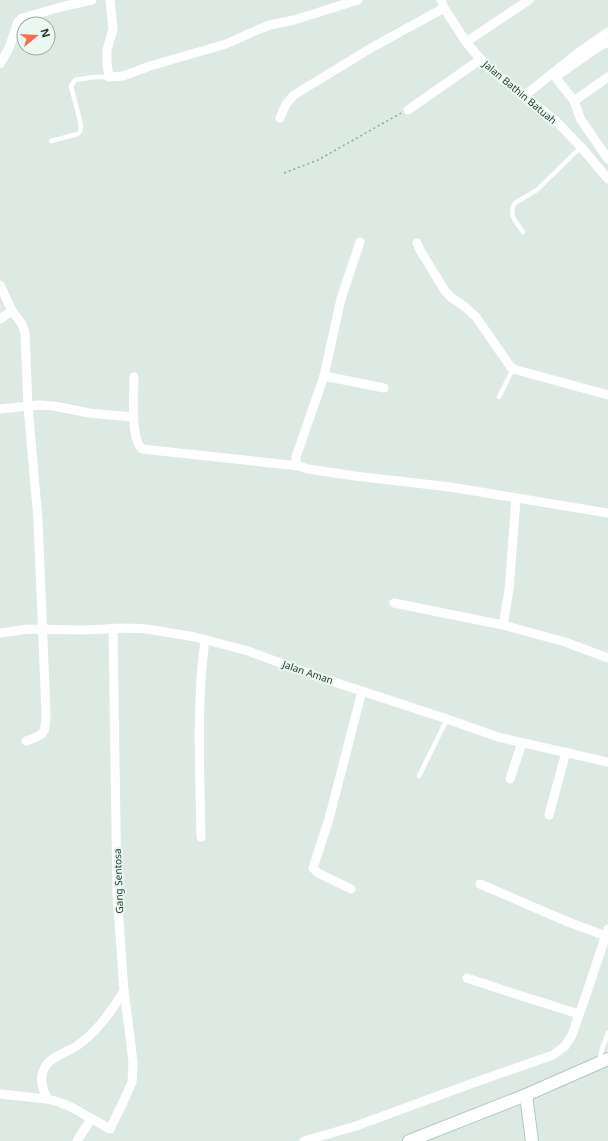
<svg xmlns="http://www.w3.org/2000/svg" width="608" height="1141" viewBox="0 0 608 1141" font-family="'Noto Sans',sans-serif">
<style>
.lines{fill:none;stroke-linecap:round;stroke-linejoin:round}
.secondary-casing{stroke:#b0cabf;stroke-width:14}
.path{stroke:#7bb09c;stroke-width:1.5;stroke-dasharray:2 3;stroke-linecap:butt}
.lane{stroke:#fff;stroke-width:4.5}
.street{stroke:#fff;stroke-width:9}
.secondary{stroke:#fff;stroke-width:12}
.labels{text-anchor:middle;stroke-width:4;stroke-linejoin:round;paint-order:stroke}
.street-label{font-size:10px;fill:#1e3a31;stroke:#edf7f1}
</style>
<rect width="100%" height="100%" fill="#ddeae3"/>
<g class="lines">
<!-- secondary casing -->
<g class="secondary-casing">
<g id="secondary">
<polyline points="526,1095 532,1141"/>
<polyline points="409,1141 526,1095 608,1059"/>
</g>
</g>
<!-- path -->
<polyline class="path" points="284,173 318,160 401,113"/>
<!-- lane -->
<g class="lane">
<polyline points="51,141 78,134 80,132 81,125 71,86 75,80 94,77 109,77"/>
<path d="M523,232C517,223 507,214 515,203L537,190L581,147"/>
<polyline points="499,397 513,369"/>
<polyline points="419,776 447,719"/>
<polyline points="599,1062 602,1049 608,1033"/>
</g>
<!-- street -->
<g class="street">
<polyline points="110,0 113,29 107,50 107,64 109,77 123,76 150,66 226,44 257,30 270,25 294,20 358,0"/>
<polyline points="441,0 444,8 466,42 487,67 556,121 581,147 608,179"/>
<polyline points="466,42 529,0"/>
<polyline points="0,64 9,48 18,22 22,18 65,6 92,0"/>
<polyline points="608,77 574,101 581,120 608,159"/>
<polyline points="524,96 578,53 608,32"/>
<polyline points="574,101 557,79 558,75 601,45 608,43"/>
<polyline points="408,110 481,59"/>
<polyline points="280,118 286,104 294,95 371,48 444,8"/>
<polyline points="417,243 420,250 445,291 452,298 464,306 476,317 510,366 513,369 608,395"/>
<path d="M0,285L12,311L22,324L25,333L28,406L38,520L46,713C45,734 46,734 26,741"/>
<polyline points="0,319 12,311"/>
<polyline points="324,376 384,388"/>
<path d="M134,377C134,393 130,438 142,449L299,466L308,469L355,476L450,487L608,513"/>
<polyline points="0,409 39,405 54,406 89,413 133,417"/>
<polyline points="296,466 296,457 324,376 336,321 341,299 360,242"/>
<polyline points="394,603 503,625 565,642 608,658"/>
<polyline points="503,625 509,590 516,499"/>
<polyline points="0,633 28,629 83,630 127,628 147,629 195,637 248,651 313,675 447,719 498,737 608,762"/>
<polyline points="510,779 522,743"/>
<polyline points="549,815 566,752"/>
<path d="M201,837C200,772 196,705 205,640"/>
<polyline points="480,884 568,922 606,936"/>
<polyline points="351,889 318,873 313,868 329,819 362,691"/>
<polyline points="467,978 512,993 579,1014"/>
<polyline points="0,1094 47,1099 59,1102 71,1107 110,1129 125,1098 132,1082 133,1063 130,1036 124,991 117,894 113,628"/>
<path d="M47,1099C42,1087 38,1076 47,1064C53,1056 70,1051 78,1045C98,1031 111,1011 124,991"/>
<polyline points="77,1141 91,1119"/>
<polyline points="304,1141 356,1126 473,1083 553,1055 565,1046 572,1035 586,995 608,929"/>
</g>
<!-- secondary -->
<use href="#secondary" class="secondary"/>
</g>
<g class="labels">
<!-- street labels -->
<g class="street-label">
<text transform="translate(520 92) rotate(40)" y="4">Jalan Bathin Batuah</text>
<text transform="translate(308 672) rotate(19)" y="4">Jalan Aman</text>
<text transform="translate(118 881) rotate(-92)" y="4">Gang Sentosa</text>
</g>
</g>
<!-- north arrow -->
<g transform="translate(36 36) rotate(72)"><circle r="19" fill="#edf7f1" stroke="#9aaba4"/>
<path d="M0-3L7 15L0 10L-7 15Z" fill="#fa6b4b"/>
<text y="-6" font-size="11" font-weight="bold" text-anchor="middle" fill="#1e3a31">N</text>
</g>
</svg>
